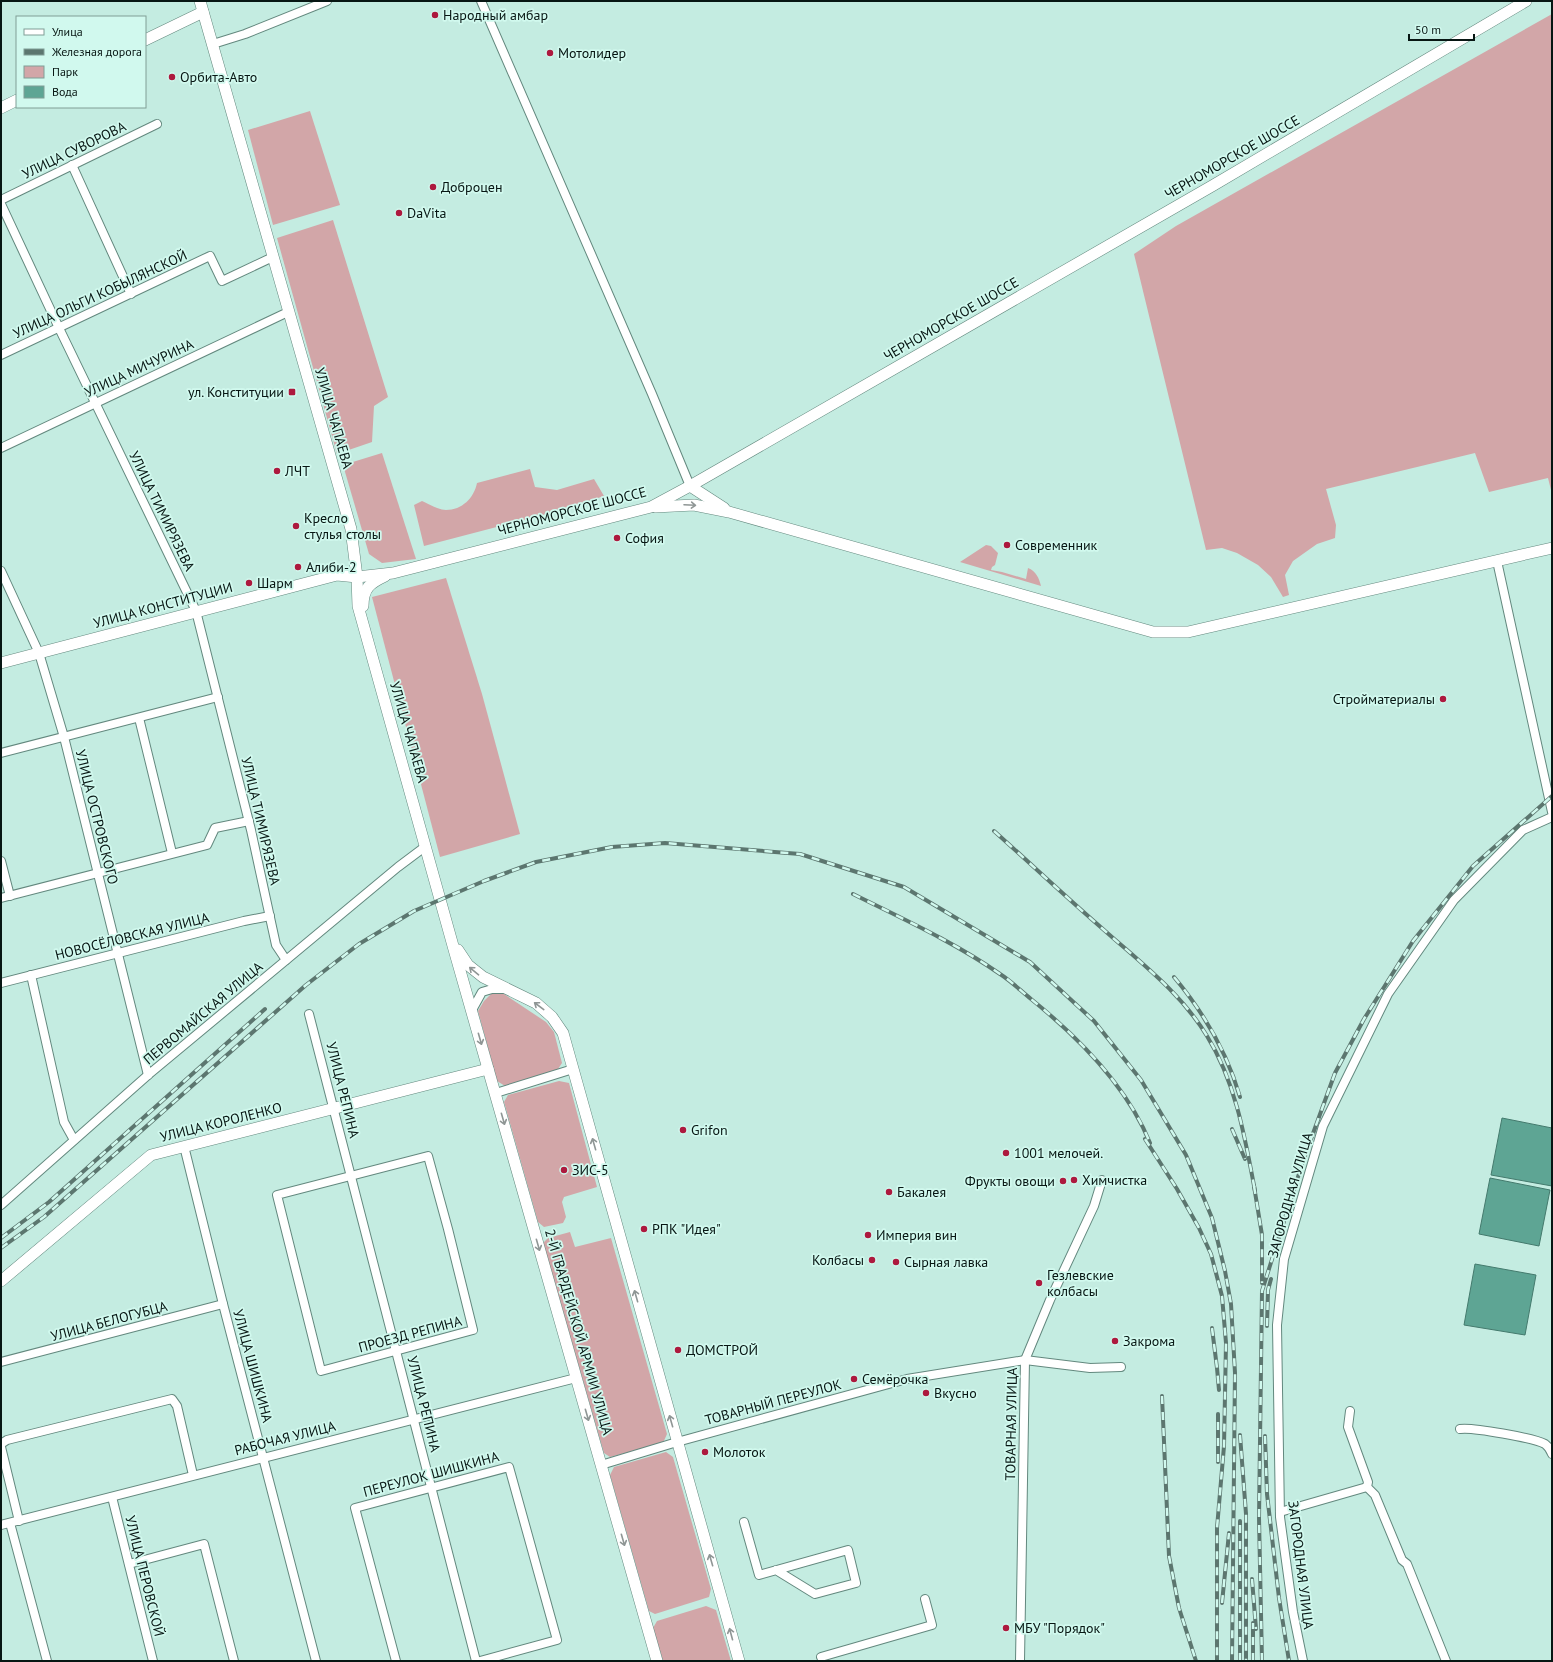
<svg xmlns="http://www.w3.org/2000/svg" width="1553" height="1662" viewBox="0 0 1553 1662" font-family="'PT Sans',sans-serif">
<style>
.green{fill:#d2a6a8}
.water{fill:#5ea594;stroke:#447a6d}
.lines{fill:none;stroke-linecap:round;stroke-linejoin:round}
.street-casing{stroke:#63887e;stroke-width:10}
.secondary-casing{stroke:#63887e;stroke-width:12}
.street{stroke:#fff;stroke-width:8}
.secondary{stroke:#fff;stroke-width:11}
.rail-casing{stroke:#5c766f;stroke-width:4}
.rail{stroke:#d1f9ee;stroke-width:2.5;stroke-dasharray:8;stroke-linecap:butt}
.oneway{stroke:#8f9695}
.poi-dot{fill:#ad193e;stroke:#d1f9ee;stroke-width:1.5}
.labels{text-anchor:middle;stroke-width:3.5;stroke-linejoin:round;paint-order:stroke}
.poi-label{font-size:14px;fill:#071613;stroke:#d1f9ee;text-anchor:start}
.street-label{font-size:14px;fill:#071613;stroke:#d1f9ee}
</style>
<rect width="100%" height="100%" fill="#c4ece1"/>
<!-- green -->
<g class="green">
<polygon points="1552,14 1552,494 1548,478 1489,492 1475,453 1326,489 1336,525 1335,538 1317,544 1293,561 1285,575 1289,595 1283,597 1271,577 1258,565 1237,553 1222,548 1206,550 1134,254 1176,226"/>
<polygon points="310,111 340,205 273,225 248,130"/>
<polygon points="333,220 388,397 374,406 372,442 337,454 277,238"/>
<polygon points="382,453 416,559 382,563 369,554 343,465"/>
<path d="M530,469L535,487L557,490L594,479L604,496L558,511L424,546L414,505L422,501C429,504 439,510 446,510C462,510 474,498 477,483Z"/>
<path d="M986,545L991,546L998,553L995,565L992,567L991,570L1002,572L1026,579L1028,568C1036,571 1039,578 1041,586L960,562Z"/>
<polygon points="446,578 482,694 520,834 440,857 372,597"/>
<polygon points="492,993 504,994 546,1022 554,1032 562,1063 556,1072 505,1086 497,1081 478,1011 484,1001"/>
<polygon points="559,1081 569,1083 597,1187 564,1197 562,1202 566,1217 563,1223 544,1227 538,1222 504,1102 508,1095"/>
<polygon points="570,1232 575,1247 611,1238 667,1434 663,1443 610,1457 604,1453 543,1243 548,1238"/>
<polygon points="666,1452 673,1457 711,1589 709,1597 655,1614 649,1611 610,1475 614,1467"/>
<polygon points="706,1606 716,1610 731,1661 663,1661 653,1628 657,1621"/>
</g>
<!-- water -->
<g class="water">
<polygon points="1502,1118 1552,1128 1552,1186 1491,1175"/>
<polygon points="1490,1178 1550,1190 1539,1246 1479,1234"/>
<polygon points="1475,1264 1536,1275 1525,1335 1464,1325"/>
</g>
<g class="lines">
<!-- street casing -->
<g class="street-casing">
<g id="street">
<polyline points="481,1 652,394 690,486"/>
<polyline points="213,44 245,34 327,1"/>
<polyline points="72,165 131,294"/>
<polyline points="1,200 157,124"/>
<polyline points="1,204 59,328 196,611 251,830 276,945 286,960"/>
<polyline points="1,355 210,256 222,281 273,257"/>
<polyline points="1,448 288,312"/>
<polyline points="1497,561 1552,812"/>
<polyline points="1,571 39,653 64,737 148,1075"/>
<polyline points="139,718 172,853"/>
<polyline points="1,753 218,697"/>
<polyline points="1,861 10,896"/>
<polyline points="1,898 207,845 215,828 249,821"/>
<polyline points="31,975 64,1122 74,1140"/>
<polyline points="1,983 244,921 270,916"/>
<polyline points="472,1010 482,992 492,989 505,989"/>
<polyline points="309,1014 476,1661"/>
<polyline points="496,1093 573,1069"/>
<polyline points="184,1146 223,1304 316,1661"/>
<polygon points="428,1156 448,1229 473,1330 321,1371 277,1195"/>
<polyline points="1,1205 148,1075 398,867 426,846"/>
<polyline points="1,1362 223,1304"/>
<polyline points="1350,1411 1348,1427 1368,1482 1367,1487 1375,1495 1402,1560 1407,1564 1446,1661"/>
<path d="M1460,1429C1472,1427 1534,1438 1545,1444C1549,1447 1550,1449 1552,1454"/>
<polyline points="1,1444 7,1440 172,1399 177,1406 193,1475"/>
<polyline points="1,1447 19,1521"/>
<polyline points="601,1465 677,1442 907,1379 1025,1360 1090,1368 1121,1367"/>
<polyline points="112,1497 153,1661"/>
<polyline points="1280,1512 1367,1487"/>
<polyline points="744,1522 759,1575 848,1550 856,1583 815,1594 776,1570"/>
<polyline points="10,1523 47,1661"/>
<polyline points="1,1525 576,1378"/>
<polyline points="129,1564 204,1544 234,1661"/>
<polyline points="821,1657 932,1625 925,1599"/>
<polyline points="396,1661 355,1508 509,1467 557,1640 480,1661"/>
<polyline points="1020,1661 1025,1360 1050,1300 1094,1206 1102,1180"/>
<polyline points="1303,1661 1293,1612 1280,1517 1277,1325 1284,1259 1323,1126 1388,994 1454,900 1523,830 1552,817"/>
</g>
</g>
<!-- secondary casing -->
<g class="secondary-casing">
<g id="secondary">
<polyline points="200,1 351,529 357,577 358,606 455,953 657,1661"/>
<polyline points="145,40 203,12"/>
<polyline points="1,108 17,100"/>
<polyline points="690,486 724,508"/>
<polyline points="655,507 694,505 729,512 1153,632 1188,632 1552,548"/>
<path d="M363,606C363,588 370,583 385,576"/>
<polyline points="1,663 337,575 357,577 393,573 651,507 690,486 1212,186 1526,1"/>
<polyline points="458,950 468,965 483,977 536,1003 552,1017 563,1033 739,1661"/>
<polyline points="1,1281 151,1155 488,1069"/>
</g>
</g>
<!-- street -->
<use href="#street" class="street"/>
<!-- secondary -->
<use href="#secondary" class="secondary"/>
<!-- rail casing -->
<g class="rail-casing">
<g id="rail">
<path d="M994,831C1031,864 1067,898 1104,930C1141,963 1181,993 1207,1036C1236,1083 1245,1138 1255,1191"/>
<path d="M853,894C903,919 954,942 1000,974C1011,981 1021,991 1031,999C1078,1037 1127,1086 1150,1143"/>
<path d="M1174,977C1204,1013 1227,1052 1240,1097"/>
<polyline points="1232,1129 1245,1159"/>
<polyline points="1145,1139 1177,1189 1199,1228 1211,1254 1222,1296 1226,1343 1224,1446 1217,1528 1217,1661"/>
<polyline points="1254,1186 1262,1235 1262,1283"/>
<polyline points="1,1238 49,1202 265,1009"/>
<polyline points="1,1248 44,1217 306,985 359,944 414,911 484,881 536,862 612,847 665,843 800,854 904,887 1030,962 1094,1021 1141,1080 1186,1155 1212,1218 1225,1271 1231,1304 1235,1373 1232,1661"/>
<polyline points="1267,1326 1268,1290 1271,1279"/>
<polyline points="1212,1328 1217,1368 1219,1390"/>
<polyline points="1162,1396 1169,1556 1179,1608 1196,1661"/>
<polyline points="1240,1435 1246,1514 1246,1661"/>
<polyline points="1265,1436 1267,1494 1279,1598 1289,1661"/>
<polyline points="1218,1462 1218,1414"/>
<polyline points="1252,1579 1256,1629"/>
<polyline points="1222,1603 1229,1533"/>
<polyline points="1240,1661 1240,1521"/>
<polyline points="1253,1661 1253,1623"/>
<polyline points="1262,1661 1259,1518 1262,1291 1303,1161 1335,1073 1364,1019 1413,941 1473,866 1552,796"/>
</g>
</g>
<!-- rail -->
<use href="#rail" class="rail"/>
</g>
<!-- one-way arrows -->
<defs><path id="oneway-shaft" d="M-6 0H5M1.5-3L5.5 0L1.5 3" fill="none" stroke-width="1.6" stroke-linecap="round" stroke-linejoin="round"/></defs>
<g class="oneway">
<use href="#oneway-shaft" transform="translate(690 505) rotate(3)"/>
<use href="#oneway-shaft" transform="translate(474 971) rotate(-140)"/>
<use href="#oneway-shaft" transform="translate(539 1006) rotate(-143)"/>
<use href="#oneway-shaft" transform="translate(480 1039) rotate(74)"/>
<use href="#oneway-shaft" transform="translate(503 1119) rotate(74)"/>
<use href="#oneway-shaft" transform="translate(594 1144) rotate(-106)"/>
<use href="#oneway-shaft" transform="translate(538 1245) rotate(74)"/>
<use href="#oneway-shaft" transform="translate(636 1296) rotate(-106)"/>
<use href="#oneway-shaft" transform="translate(587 1415) rotate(74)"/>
<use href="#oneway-shaft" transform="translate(671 1421) rotate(-106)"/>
<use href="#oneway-shaft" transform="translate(623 1540) rotate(74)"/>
<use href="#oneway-shaft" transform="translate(711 1560) rotate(-106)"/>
<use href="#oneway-shaft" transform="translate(731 1634) rotate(-105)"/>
</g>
<!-- markers -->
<g class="poi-dot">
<circle cx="435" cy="15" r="4"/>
<circle cx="550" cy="53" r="4"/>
<circle cx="172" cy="77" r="4"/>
<circle cx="433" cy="187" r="4"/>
<circle cx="399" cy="213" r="4"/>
<rect x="288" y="388" width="8" height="8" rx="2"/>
<circle cx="277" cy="471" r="4"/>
<circle cx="296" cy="526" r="4"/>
<circle cx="617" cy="538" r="4"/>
<circle cx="1007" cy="545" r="4"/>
<circle cx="298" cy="567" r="4"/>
<circle cx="249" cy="583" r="4"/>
<circle cx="1443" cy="699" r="4"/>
<circle cx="683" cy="1130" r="4"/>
<circle cx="1006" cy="1153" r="4"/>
<circle cx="564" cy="1170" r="4"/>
<circle cx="1074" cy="1180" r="4"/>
<circle cx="1063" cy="1181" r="4"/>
<circle cx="889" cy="1192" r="4"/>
<circle cx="644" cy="1229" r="4"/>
<circle cx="868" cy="1235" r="4"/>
<circle cx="872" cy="1260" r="4"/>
<circle cx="896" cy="1262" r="4"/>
<circle cx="1039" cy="1283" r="4"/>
<circle cx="1115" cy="1341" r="4"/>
<circle cx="678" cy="1350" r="4"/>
<circle cx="854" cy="1379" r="4"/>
<circle cx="926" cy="1393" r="4"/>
<circle cx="705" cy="1452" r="4"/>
<circle cx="1006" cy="1628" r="4"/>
</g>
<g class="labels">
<!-- poi labels -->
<g class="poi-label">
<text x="443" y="20">Народный амбар</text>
<text x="558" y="58">Мотолидер</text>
<text x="180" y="82">Орбита-Авто</text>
<text x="441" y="192">Доброцен</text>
<text x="407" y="218">DaVita</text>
<text x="284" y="397" text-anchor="end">ул. Конституции</text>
<text x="285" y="476">ЛЧТ</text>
<text x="304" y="523">Кресло<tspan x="304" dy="16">стулья столы</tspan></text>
<text x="625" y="543">София</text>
<text x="1015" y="550">Современник</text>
<text x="306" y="572">Алиби-2</text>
<text x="257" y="588">Шарм</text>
<text x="1435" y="704" text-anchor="end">Стройматериалы</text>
<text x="691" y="1135">Grifon</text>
<text x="1014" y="1158">1001 мелочей.</text>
<text x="572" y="1175">ЗИС-5</text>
<text x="1082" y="1185">Химчистка</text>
<text x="1055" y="1186" text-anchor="end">Фрукты овощи</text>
<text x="897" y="1197">Бакалея</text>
<text x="652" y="1234">РПК "Идея"</text>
<text x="876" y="1240">Империя вин</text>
<text x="864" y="1265" text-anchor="end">Колбасы</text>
<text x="904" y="1267">Сырная лавка</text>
<text x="1047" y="1280">Гезлевские<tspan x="1047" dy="16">колбасы</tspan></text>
<text x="1123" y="1346">Закрома</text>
<text x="686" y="1355">ДОМСТРОЙ</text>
<text x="862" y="1384">Семёрочка</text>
<text x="934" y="1398">Вкусно</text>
<text x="713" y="1457">Молоток</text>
<text x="1014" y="1633">МБУ "Порядок"</text>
</g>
<!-- street labels -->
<g class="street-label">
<text transform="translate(74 150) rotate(-26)" y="5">УЛИЦА СУВОРОВА</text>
<text transform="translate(1232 157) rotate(-30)" y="5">ЧЕРНОМОРСКОЕ ШОССЕ</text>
<text transform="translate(100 294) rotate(-25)" y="5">УЛИЦА ОЛЬГИ КОБЫЛЯНСКОЙ</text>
<text transform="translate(951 319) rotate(-30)" y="5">ЧЕРНОМОРСКОЕ ШОССЕ</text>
<text transform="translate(139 368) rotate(-25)" y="5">УЛИЦА МИЧУРИНА</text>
<text transform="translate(334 418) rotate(74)" y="5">УЛИЦА ЧАПАЕВА</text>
<text transform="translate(162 511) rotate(64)" y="5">УЛИЦА ТИМИРЯЗЕВА</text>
<text transform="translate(572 511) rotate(-15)" y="5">ЧЕРНОМОРСКОЕ ШОССЕ</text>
<text transform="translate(163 605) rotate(-15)" y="5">УЛИЦА КОНСТИТУЦИИ</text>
<text transform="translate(409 732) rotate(74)" y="5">УЛИЦА ЧАПАЕВА</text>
<text transform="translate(97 817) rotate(76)" y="5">УЛИЦА ОСТРОВСКОГО</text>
<text transform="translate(261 821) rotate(77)" y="5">УЛИЦА ТИМИРЯЗЕВА</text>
<text transform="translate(132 936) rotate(-14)" y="5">НОВОСЁЛОВСКАЯ УЛИЦА</text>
<text transform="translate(203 1013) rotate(-40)" y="5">ПЕРВОМАЙСКАЯ УЛИЦА</text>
<text transform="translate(343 1090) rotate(76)" y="5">УЛИЦА РЕПИНА</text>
<text transform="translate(221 1122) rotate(-14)" y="5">УЛИЦА КОРОЛЕНКО</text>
<text transform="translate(1290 1195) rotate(-74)" y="5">ЗАГОРОДНАЯ УЛИЦА</text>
<text transform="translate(109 1321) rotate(-15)" y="5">УЛИЦА БЕЛОГУБЦА</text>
<text transform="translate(579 1332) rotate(74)" y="5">2-Й ГВАРДЕЙСКОЙ АРМИИ УЛИЦА</text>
<text transform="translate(410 1334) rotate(-15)" y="5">ПРОЕЗД РЕПИНА</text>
<text transform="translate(253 1366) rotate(75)" y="5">УЛИЦА ШИШКИНА</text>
<text transform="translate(773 1402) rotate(-15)" y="5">ТОВАРНЫЙ ПЕРЕУЛОК</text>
<text transform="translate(424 1404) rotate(76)" y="5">УЛИЦА РЕПИНА</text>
<text transform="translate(1011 1424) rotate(-89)" y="5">ТОВАРНАЯ УЛИЦА</text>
<text transform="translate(285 1438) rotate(-14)" y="5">РАБОЧАЯ УЛИЦА</text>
<text transform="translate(431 1474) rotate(-15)" y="5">ПЕРЕУЛОК ШИШКИНА</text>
<text transform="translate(1301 1565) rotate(83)" y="5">ЗАГОРОДНАЯ УЛИЦА</text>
<text transform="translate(145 1576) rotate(76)" y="5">УЛИЦА ПЕРОВСКОЙ</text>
</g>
</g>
<!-- border -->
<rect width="1553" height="1662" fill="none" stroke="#071613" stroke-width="4"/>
<!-- legend -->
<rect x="16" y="16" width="130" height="92" fill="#d1f9ee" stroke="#809e96"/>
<rect x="24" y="29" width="20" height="6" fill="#ffffff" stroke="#809e96"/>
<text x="52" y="36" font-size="12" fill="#071613">Улица</text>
<rect x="24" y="49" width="20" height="6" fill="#5c766f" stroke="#809e96"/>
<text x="52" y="56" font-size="12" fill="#071613">Железная дорога</text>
<rect x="24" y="66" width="20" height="12" fill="#d2a6a8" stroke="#809e96"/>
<text x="52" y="76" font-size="12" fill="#071613">Парк</text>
<rect x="24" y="86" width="20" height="12" fill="#5ea594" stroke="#809e96"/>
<text x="52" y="96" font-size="12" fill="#071613">Вода</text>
<!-- scale -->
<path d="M1409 34v6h65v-6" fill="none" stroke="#071613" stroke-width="2"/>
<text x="1415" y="34" font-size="12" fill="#071613" stroke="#d1f9ee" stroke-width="3" paint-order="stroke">50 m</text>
</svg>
